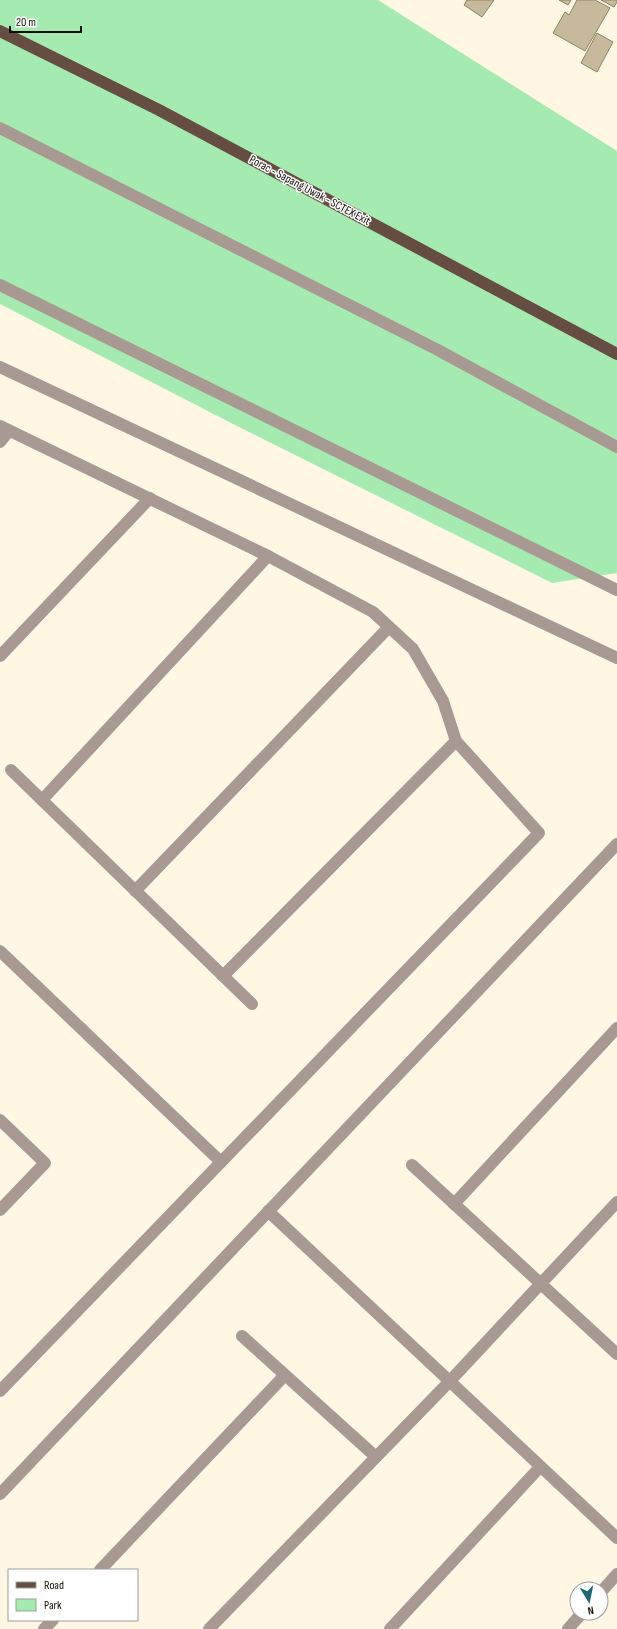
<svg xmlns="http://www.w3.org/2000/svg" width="617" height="1629" viewBox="0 0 617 1629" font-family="'Sofia Sans Condensed',sans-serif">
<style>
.green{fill:#a5eab0}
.building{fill:#c6b99c;stroke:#8e8266}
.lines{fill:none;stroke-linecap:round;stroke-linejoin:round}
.minor{stroke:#a89993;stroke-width:12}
.major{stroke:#654d43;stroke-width:12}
.labels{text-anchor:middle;stroke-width:3;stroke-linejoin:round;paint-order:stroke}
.street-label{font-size:12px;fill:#0f0b03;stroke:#fff}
</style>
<rect width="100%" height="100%" fill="#fff7e4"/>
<!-- green -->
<polygon class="green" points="0,0 378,0 617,151 617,573 552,583 233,424 0,304"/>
<!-- building -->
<g class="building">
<polygon points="467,0 494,0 482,17 464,5"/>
<polygon points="559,0 571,0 568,5"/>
<polygon points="577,0 595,0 610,8 585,51 553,33 565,12 569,15"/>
<polygon points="601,0 617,0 617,2 614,7"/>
<polygon points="597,33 613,42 597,72 581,63"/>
</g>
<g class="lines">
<!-- minor -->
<g class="minor">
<polyline points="0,128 436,349 617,447"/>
<polyline points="0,285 617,590"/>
<polyline points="0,367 617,658"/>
<polyline points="0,426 268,556 373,612 413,649 443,701 456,741 539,833 0,1391"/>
<polyline points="0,442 9,431"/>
<polyline points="0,656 150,498"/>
<polyline points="11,770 252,1004"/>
<polyline points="42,800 268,556"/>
<polyline points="135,891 389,627"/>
<polyline points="0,951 221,1162"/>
<polyline points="223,976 456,741"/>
<polyline points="0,1120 45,1163 0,1210"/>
<polyline points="412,1165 617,1354"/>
<polyline points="454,1204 617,1028"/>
<polyline points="268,1211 617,1538"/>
<polyline points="242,1336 376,1457"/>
<polyline points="0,1494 617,844"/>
<polyline points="100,1570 285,1375"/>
<polyline points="601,1592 617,1574"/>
<polyline points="44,1629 53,1620"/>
<polyline points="209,1629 449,1382 617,1202"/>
<polyline points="390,1629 540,1467"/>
<polyline points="568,1629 582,1613"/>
</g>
<!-- major -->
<polyline class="major" points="0,31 159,110 617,354"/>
</g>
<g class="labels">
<!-- street labels -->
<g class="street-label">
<text transform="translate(310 190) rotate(28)" y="4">Porac - Sapang Uwak - SCTEX Exit</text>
</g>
</g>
<!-- legend -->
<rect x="8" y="1569" width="130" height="52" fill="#ffffff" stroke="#9f9d9a"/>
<rect x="16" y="1582" width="20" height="6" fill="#654d43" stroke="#9f9d9a"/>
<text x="44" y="1589" font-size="12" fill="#0f0b03">Road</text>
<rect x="16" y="1599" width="20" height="12" fill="#a5eab0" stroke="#9f9d9a"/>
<text x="44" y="1609" font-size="12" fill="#0f0b03">Park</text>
<!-- north arrow -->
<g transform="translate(589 1601) rotate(170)"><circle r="19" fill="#ffffff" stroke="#9f9d9a"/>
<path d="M0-3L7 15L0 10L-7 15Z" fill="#1d6872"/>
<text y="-6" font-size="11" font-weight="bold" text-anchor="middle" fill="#0f0b03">N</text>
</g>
<!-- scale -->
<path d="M10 26v6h71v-6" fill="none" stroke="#0f0b03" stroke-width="2"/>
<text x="16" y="26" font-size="12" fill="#0f0b03" stroke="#ffffff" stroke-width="3" paint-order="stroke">20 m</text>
</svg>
